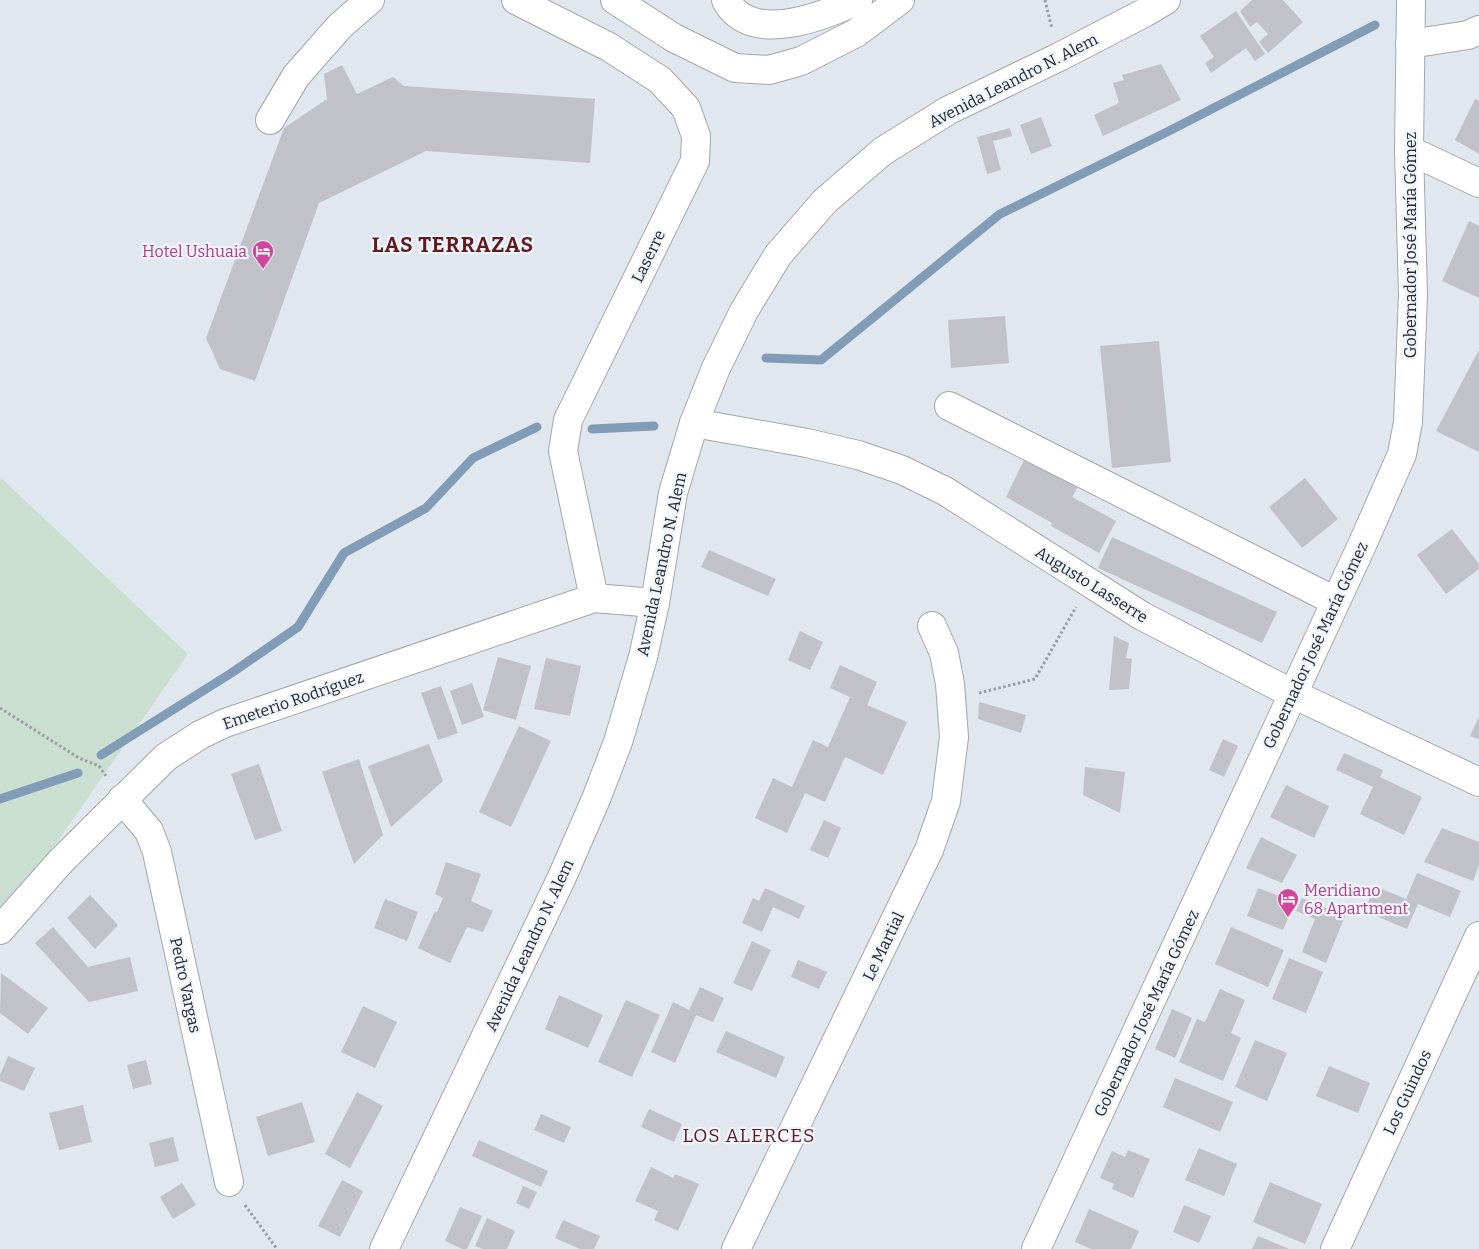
<svg xmlns="http://www.w3.org/2000/svg" width="1479" height="1249" viewBox="0 0 1479 1249" font-family="Bitter,serif">
<style>
.green{fill:#cbdfd0}
.lines{fill:none;stroke-linecap:round;stroke-linejoin:round}
.stream{stroke:#809cb6;stroke-width:9}
.building{fill:#c1c1c9}
.minor-casing{stroke:#a2a7ae;stroke-width:30}
.highway-casing{stroke:#a2a7ae;stroke-width:30}
.path{stroke:#999ea3;stroke-width:3;stroke-dasharray:2.5 2.5;stroke-linecap:butt}
.minor{stroke:#fff;stroke-width:28}
.highway{stroke:#fff;stroke-width:28}
.labels{text-anchor:middle;stroke-width:4.5;stroke-linejoin:round;paint-order:stroke}
.street-label{font-size:16px;fill:#252729;stroke:#eef4fb}
.hotel-label{font-size:16px;fill:#b23c85;stroke:#eef4fb;text-anchor:end}
.quarter-label{font-size:19px;letter-spacing:1px;fill:#601b1d;stroke:#eef4fb}
.district-label{font-size:21px;font-weight:bold;letter-spacing:1px;fill:#601b1d;stroke:#eef4fb}
</style>
<rect width="100%" height="100%" fill="#e1e7ee"/>
<!-- green -->
<polygon class="green" points="0,477 188,654 0,924"/>
<g class="lines">
<!-- stream -->
<g class="stream">
<polyline points="766,358 821,360 1000,214 1167,132 1375,25"/>
<polyline points="592,429 654,426"/>
<polyline points="101,755 233,672 298,627 344,553 426,508 473,458 537,427"/>
<polyline points="0,799 78,773"/>
</g>
</g>
<!-- building -->
<g class="building">
<polygon points="1252,0 1283,0 1303,22 1268,53 1259,42 1268,34 1257,22 1250,27 1240,11"/>
<polygon points="1236,11 1265,54 1255,61 1246,48 1211,73 1205,63 1214,57 1200,36"/>
<polygon points="1161,64 1181,100 1103,136 1094,115 1119,103 1113,83 1124,80 1122,75"/>
<polygon points="342,65 357,94 393,77 404,86 595,99 590,163 426,151 319,203 255,381 220,369 206,338 284,128 327,99 324,74"/>
<polygon points="1475,99 1479,101 1479,154 1455,140"/>
<polygon points="1041,117 1052,146 1031,154 1020,125"/>
<polygon points="1010,128 1012,136 993,141 1001,170 987,174 977,137"/>
<polygon points="1469,221 1479,226 1479,298 1442,281"/>
<polygon points="1005,316 1009,363 951,368 948,320"/>
<polygon points="1159,341 1171,462 1112,468 1100,346"/>
<polygon points="1479,350 1479,452 1436,431"/>
<polygon points="1026,456 1079,485 1072,497 1116,521 1099,553 1051,526 1052,523 1006,497"/>
<polygon points="1305,478 1338,519 1302,548 1269,507"/>
<polygon points="1452,529 1479,564 1479,569 1446,594 1417,555"/>
<polygon points="1112,537 1277,612 1262,643 1098,568"/>
<polygon points="709,550 776,579 768,596 701,567"/>
<polygon points="800,631 823,642 810,670 788,660"/>
<polygon points="1114,636 1129,643 1126,658 1132,659 1129,689 1109,690"/>
<polygon points="498,657 531,666 516,720 483,710"/>
<polygon points="546,658 581,666 570,716 534,709"/>
<polygon points="840,665 877,682 867,705 907,722 883,775 845,757 825,802 805,793 787,833 755,818 773,778 792,787 813,740 828,747 850,697 830,688"/>
<polygon points="472,683 484,717 462,725 450,691"/>
<polygon points="441,686 458,733 438,740 421,693"/>
<polygon points="979,702 1026,715 1021,733 978,719"/>
<polygon points="1479,717 1479,739 1470,736"/>
<polygon points="519,726 551,741 511,827 479,812"/>
<polygon points="1223,739 1238,746 1224,777 1209,770"/>
<polygon points="429,744 443,781 391,827 368,766"/>
<polygon points="1344,753 1383,770 1380,777 1422,797 1404,835 1360,814 1373,787 1336,770"/>
<polygon points="359,759 383,835 354,864 322,772"/>
<polygon points="259,764 282,831 255,840 231,774"/>
<polygon points="1085,767 1125,772 1120,813 1083,795"/>
<polygon points="1286,785 1329,806 1314,838 1270,817"/>
<polygon points="824,820 841,828 828,858 810,850"/>
<polygon points="1442,828 1479,842 1479,865 1473,881 1424,862"/>
<polygon points="1261,837 1297,855 1282,883 1246,868"/>
<polygon points="446,862 481,874 471,901 493,911 483,932 467,927 450,963 418,948 435,911 437,912 443,898 435,894"/>
<polygon points="1417,873 1461,891 1450,917 1418,904 1407,929 1364,911 1375,886 1406,899"/>
<polygon points="765,888 805,906 799,919 773,907 762,932 742,923 753,898 759,901"/>
<polygon points="1258,888 1295,902 1283,930 1247,916"/>
<polygon points="90,895 118,925 95,949 67,918"/>
<polygon points="1302,898 1345,916 1326,963 1302,952 1315,919 1296,911"/>
<polygon points="385,899 418,912 407,941 374,928"/>
<polygon points="53,927 88,967 130,957 138,991 89,1002 35,943"/>
<polygon points="1231,927 1284,950 1268,987 1215,964"/>
<polygon points="752,941 771,950 752,991 733,983"/>
<polygon points="1289,958 1323,972 1306,1013 1272,999"/>
<polygon points="798,960 827,972 819,989 791,977"/>
<polygon points="1,973 48,1008 28,1034 0,1013"/>
<polygon points="700,987 724,998 713,1022 696,1015 675,1063 651,1052 673,1002 689,1010"/>
<polygon points="1220,989 1245,1000 1231,1033 1241,1038 1223,1081 1179,1062 1197,1019 1205,1022"/>
<polygon points="559,995 603,1015 588,1048 545,1029"/>
<polygon points="626,1000 660,1015 632,1077 598,1062"/>
<polygon points="363,1006 397,1022 375,1068 341,1052"/>
<polygon points="1172,1009 1192,1018 1175,1058 1155,1049"/>
<polygon points="726,1031 785,1057 776,1078 716,1052"/>
<polygon points="1255,1040 1287,1053 1267,1101 1235,1087"/>
<polygon points="8,1056 35,1068 24,1091 0,1081 0,1075"/>
<polygon points="146,1060 152,1084 133,1089 127,1065"/>
<polygon points="1329,1066 1370,1083 1358,1113 1316,1096"/>
<polygon points="1175,1078 1233,1102 1220,1132 1163,1107"/>
<polygon points="357,1092 383,1106 350,1168 325,1154"/>
<polygon points="302,1102 315,1142 268,1156 256,1117"/>
<polygon points="83,1105 92,1142 59,1150 49,1113"/>
<polygon points="649,1109 682,1124 674,1142 641,1127"/>
<polygon points="541,1114 571,1127 564,1143 534,1130"/>
<polygon points="173,1137 179,1161 155,1167 149,1143"/>
<polygon points="479,1140 548,1171 541,1187 472,1156"/>
<polygon points="1199,1148 1237,1164 1224,1196 1185,1180"/>
<polygon points="1128,1150 1150,1159 1133,1198 1112,1189 1114,1184 1100,1178 1112,1151 1125,1157"/>
<polygon points="651,1167 673,1178 675,1174 699,1184 678,1231 654,1220 658,1211 635,1201"/>
<polygon points="342,1180 363,1191 340,1237 318,1226"/>
<polygon points="1270,1182 1322,1204 1305,1244 1253,1222"/>
<polygon points="182,1183 196,1205 173,1219 160,1197"/>
<polygon points="523,1186 537,1192 529,1209 516,1203"/>
<polygon points="1184,1205 1211,1216 1199,1243 1173,1232"/>
<polygon points="460,1207 482,1216 467,1249 462,1249 445,1241"/>
<polygon points="1089,1209 1139,1231 1131,1249 1091,1249 1075,1242"/>
<polygon points="487,1218 515,1231 507,1249 483,1249 475,1246"/>
<polygon points="563,1220 600,1236 594,1249 580,1249 555,1238"/>
<polygon points="1258,1236 1289,1249 1252,1249"/>
</g>
<g class="lines">
<!-- minor casing -->
<g class="minor-casing">
<g id="minor">
<polyline points="516,0 609,47 660,80 686,108 696,136 695,161 568,420 563,451 594,598"/>
<polyline points="615,0 674,38 735,68 769,70 801,61 856,33 900,0"/>
<path d="M726,0C750,46 824,16 858,0"/>
<polyline points="1410,44 1468,35 1479,30"/>
<polyline points="270,120 296,76 340,26 370,0"/>
<polyline points="1409,150 1479,183"/>
<polyline points="949,406 1167,516 1335,601"/>
<polyline points="694,423 807,443 858,455 902,470 945,491 1142,616 1293,694 1479,782"/>
<polyline points="122,799 149,831 157,852 229,1182"/>
<polyline points="0,930 61,861 166,757 200,735 225,723 594,598 655,603"/>
<polyline points="736,1249 929,850 946,801 954,737 950,684 944,653 932,626"/>
<polyline points="1036,1249 1362,545 1402,454 1408,422 1413,295 1409,150 1411,0"/>
<polyline points="1335,1249 1479,936"/>
</g>
</g>
<!-- highway casing -->
<g class="highway-casing">
<polyline id="highway" points="384,1249 562,877 596,799 618,742 643,657 655,603 673,493 694,423 716,368 744,311 778,255 825,201 883,151 949,110 1059,57 1144,13 1166,0"/>
</g>
<!-- path -->
<g class="path">
<polyline points="1045,0 1052,29"/>
<polyline points="979,693 1035,679 1076,607"/>
<polyline points="0,708 79,758 99,766 106,776"/>
<polyline points="245,1205 277,1249"/>
</g>
<!-- minor -->
<use href="#minor" class="minor"/>
<!-- highway -->
<use href="#highway" class="highway"/>
</g>
<!-- icons -->
<defs>
<g id="hotel-pin" transform="scale(1.125)"><path d="M0 17L-7.5 6A9.5 9.5 0 1 1 7.5 6Z" fill="#d1479c" stroke="#eef4fb"/><path d="M-6-4.5h1.5V1H6V5H4.5V3h-9V5H-6ZM-4 0a1.8 1.8 0 1 1 3.6 0ZM.5 0V-2.5h3Q6-2.5 6 0Z" fill="#fff"/></g>
</defs>
<g fill-rule="evenodd">
<use href="#hotel-pin" x="263" y="251"/>
<use href="#hotel-pin" x="1288" y="899"/>
</g>
<g class="labels">
<!-- street labels -->
<g class="street-label">
<text transform="translate(1013 80) rotate(-27)" y="6">Avenida Leandro N. Alem</text>
<text transform="translate(1410 245) rotate(-90)" y="6">Gobernador José María Gómez</text>
<text transform="translate(648 256) rotate(-64)" y="6">Laserre</text>
<text transform="translate(661 564) rotate(-78)" y="6">Avenida Leandro N. Alem</text>
<text transform="translate(1092 584) rotate(32)" y="6">Augusto Lasserre</text>
<text transform="translate(1315 645) rotate(-65)" y="6">Gobernador José María Gómez</text>
<text transform="translate(293 700) rotate(-19)" y="6">Emeterio Rodríguez</text>
<text transform="translate(529 945) rotate(-65)" y="6">Avenida Leandro N. Alem</text>
<text transform="translate(883 946) rotate(-64)" y="6">Le Martial</text>
<text transform="translate(186 985) rotate(78)" y="6">Pedro Vargas</text>
<text transform="translate(1146 1013) rotate(-65)" y="6">Gobernador José María Gómez</text>
<text transform="translate(1407 1092) rotate(-65)" y="6">Los Guindos</text>
</g>
<!-- hotel labels -->
<g class="hotel-label">
<text x="247" y="257">Hotel Ushuaia</text>
<text x="1304" y="896" text-anchor="start">Meridiano<tspan x="1304" dy="18">68 Apartment</tspan></text>
</g>
<!-- quarter labels -->
<g class="quarter-label">
<text x="749" y="1142">LOS ALERCES</text>
</g>
<!-- district labels -->
<g class="district-label">
<text x="453" y="252">LAS TERRAZAS</text>
</g>
</g>
</svg>
